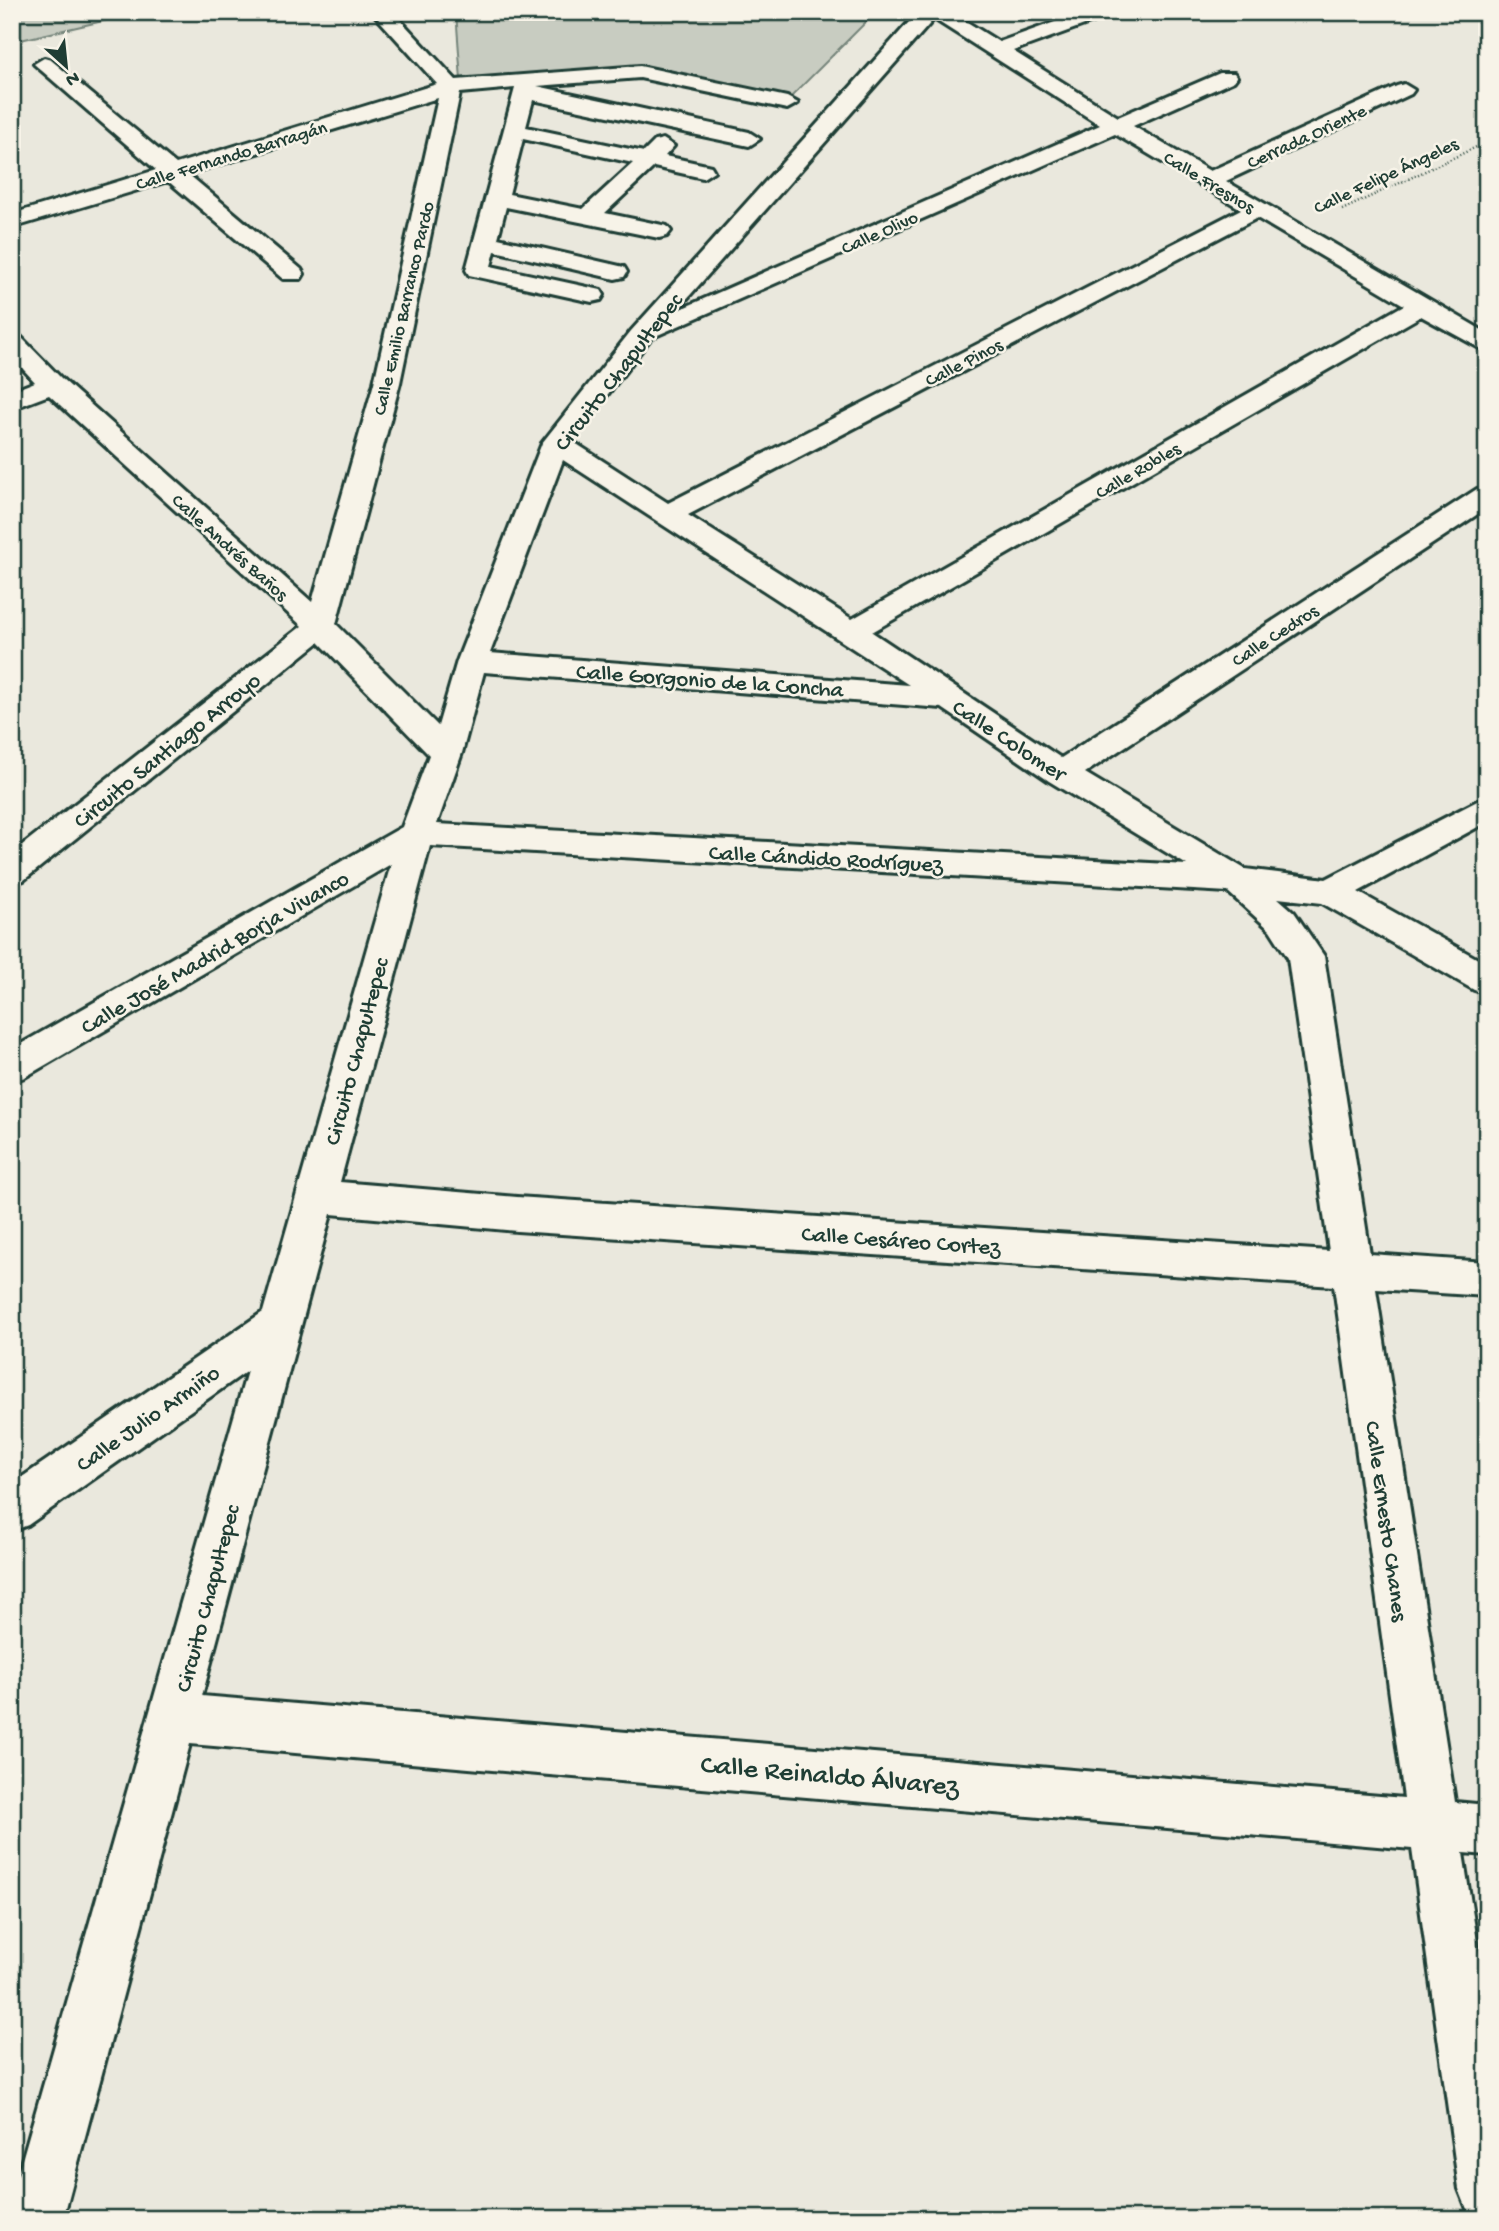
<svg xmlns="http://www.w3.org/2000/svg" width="1499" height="2231" viewBox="0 0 1499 2231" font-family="'Gochi Hand',sans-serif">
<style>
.green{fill:#c8ccc1;stroke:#74847a;stroke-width:2}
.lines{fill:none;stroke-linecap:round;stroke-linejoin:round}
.minor-casing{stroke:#1f3d34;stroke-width:6}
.path{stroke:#1f3d34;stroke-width:2.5;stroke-dasharray:1 2.5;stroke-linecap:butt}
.minor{fill:#f7f3e8;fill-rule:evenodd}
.labels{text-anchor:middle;stroke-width:5;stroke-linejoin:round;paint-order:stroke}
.far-street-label{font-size:19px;fill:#1f3d34;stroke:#f7f3e8}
.street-label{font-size:23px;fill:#1f3d34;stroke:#f7f3e8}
.near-street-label{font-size:28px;fill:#1f3d34;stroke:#f7f3e8}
</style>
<rect width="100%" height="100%" fill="#eae8dd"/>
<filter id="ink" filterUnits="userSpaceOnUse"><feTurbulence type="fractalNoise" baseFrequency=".0143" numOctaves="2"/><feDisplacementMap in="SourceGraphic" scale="14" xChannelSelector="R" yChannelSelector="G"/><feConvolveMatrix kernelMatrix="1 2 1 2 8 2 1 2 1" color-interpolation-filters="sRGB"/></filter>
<g filter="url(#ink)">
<!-- green -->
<g class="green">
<polygon points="12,12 142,12 12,42"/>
<polygon points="456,12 876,12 786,102 650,68 461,80"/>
</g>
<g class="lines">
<!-- minor casing -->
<g class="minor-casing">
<path id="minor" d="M372,12H393L456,80L640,66L787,97L798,103L787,109L640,78L537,86L749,132L760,139L749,146L533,100L526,127L644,152L655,141L663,139L674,146L665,156L711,166L714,171L703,178L654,167L605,213L667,226L671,231L667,236L659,238L506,207L498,238L624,267L627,272L624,277L615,279L495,251L491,266L601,290L604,295L601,300L592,302L469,275L466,270L515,88L460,93L400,383L336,624L438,726L457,661L542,443L631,331L918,12H951L999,42L1083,12H1112L1109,16L1013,51L1118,117L1220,73H1234L1237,77L1234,81L1133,126L1210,171L1397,86L1404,84L1414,90L1411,94L1226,181L1487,333V352L1421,316L872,632L1061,758L1477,489L1487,487V508L1085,773L1245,869L1326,879L1487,796V822L1358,892L1487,964V994L1474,990L1322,903L1278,898L1294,912L1324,956L1370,1254L1487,1262V1296L1376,1289L1455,1802L1487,1805V1855L1463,1853L1487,2004V2217L1467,2209L1459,2189L1412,1849L190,1744L63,2219H12V2195L247,1371L28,1525L12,1531V1484L263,1312L391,864L25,1077L12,1081V1049L402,827L429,755L319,642L24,880L12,883V853L302,626L49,395L12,409V391L35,382L12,357V334L21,337L61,378L312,602L374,383L438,98L188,174L301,269L304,274L301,279H283L168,181L12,228V214L156,170L34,64L44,58L51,60L176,164L437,84ZM934,19L1100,125L676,311ZM1115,134L1241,209L668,503L572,441L651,338ZM523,139L633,163L583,209L509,194ZM1257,218L1404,305L852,619L688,515ZM563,460L909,685L490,653ZM484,672L942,708L1049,781L1187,865L437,824L462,753ZM430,846L1228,892L1270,930L1288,958L1329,1251L517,1197L340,1182ZM331,1214L517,1231L1334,1286L1404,1798L202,1696Z"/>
</g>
<!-- path -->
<polyline class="path" points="1342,210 1487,142"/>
<!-- minor -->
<use href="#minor" class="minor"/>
</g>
</g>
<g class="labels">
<!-- far-street labels -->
<g class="far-street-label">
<text transform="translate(1306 135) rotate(-25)" y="7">Cerrada Oriente</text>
<text transform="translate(231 154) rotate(-17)" y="7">Calle Fernando Barragán</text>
<text transform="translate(1385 174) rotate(-25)" y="7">Calle Felipe Ángeles</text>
<text transform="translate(1210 181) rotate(31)" y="7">Calle Fresnos</text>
<text transform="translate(879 231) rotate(-24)" y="7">Calle Olivo</text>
<text transform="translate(402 308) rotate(-77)" y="7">Calle Emilio Barranco Pardo</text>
<text transform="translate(963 361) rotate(-27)" y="7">Calle Pinos</text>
<text transform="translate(1137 469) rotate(-30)" y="7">Calle Robles</text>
<text transform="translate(231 546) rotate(42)" y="7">Calle Andrés Baños</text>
<text transform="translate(1274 634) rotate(-33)" y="7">Calle Cedros</text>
</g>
<!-- street labels -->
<g class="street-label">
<text transform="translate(617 371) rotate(-52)" y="8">Circuito Chapultepec</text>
<text transform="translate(710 679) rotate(4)" y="8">Calle Gorgonio de la Concha</text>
<text transform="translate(1010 739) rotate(33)" y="8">Calle Colomer</text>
<text transform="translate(166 749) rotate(-39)" y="8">Circuito Santiago Arroyo</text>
<text transform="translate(826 857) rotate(3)" y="8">Calle Cándido Rodríguez</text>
<text transform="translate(214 951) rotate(-30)" y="8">Calle José Madrid Borja Vivanco</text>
<text transform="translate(355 1051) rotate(-75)" y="8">Circuito Chapultepec</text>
<text transform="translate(901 1239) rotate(4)" y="8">Calle Cesáreo Cortez</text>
<text transform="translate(147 1417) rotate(-35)" y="8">Calle Julio Armiño</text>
<text transform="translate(1388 1521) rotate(82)" y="8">Calle Ernesto Chanes</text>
<text transform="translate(206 1598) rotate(-75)" y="8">Circuito Chapultepec</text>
</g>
<!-- near-street labels -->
<g class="near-street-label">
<text transform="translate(830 1773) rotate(5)" y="10">Calle Reinaldo Álvarez</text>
</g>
</g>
<!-- margin -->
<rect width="1499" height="2231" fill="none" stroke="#f7f3e8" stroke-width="42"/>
<rect x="21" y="21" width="1457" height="2189" fill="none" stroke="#1f3d34" stroke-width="2.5" filter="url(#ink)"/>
<!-- north arrow -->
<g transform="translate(66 66) rotate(153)" stroke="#f7f3e8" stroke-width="5" paint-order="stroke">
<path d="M0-5L12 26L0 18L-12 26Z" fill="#1f3d34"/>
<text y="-10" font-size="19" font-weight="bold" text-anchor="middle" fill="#1f3d34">N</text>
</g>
</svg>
